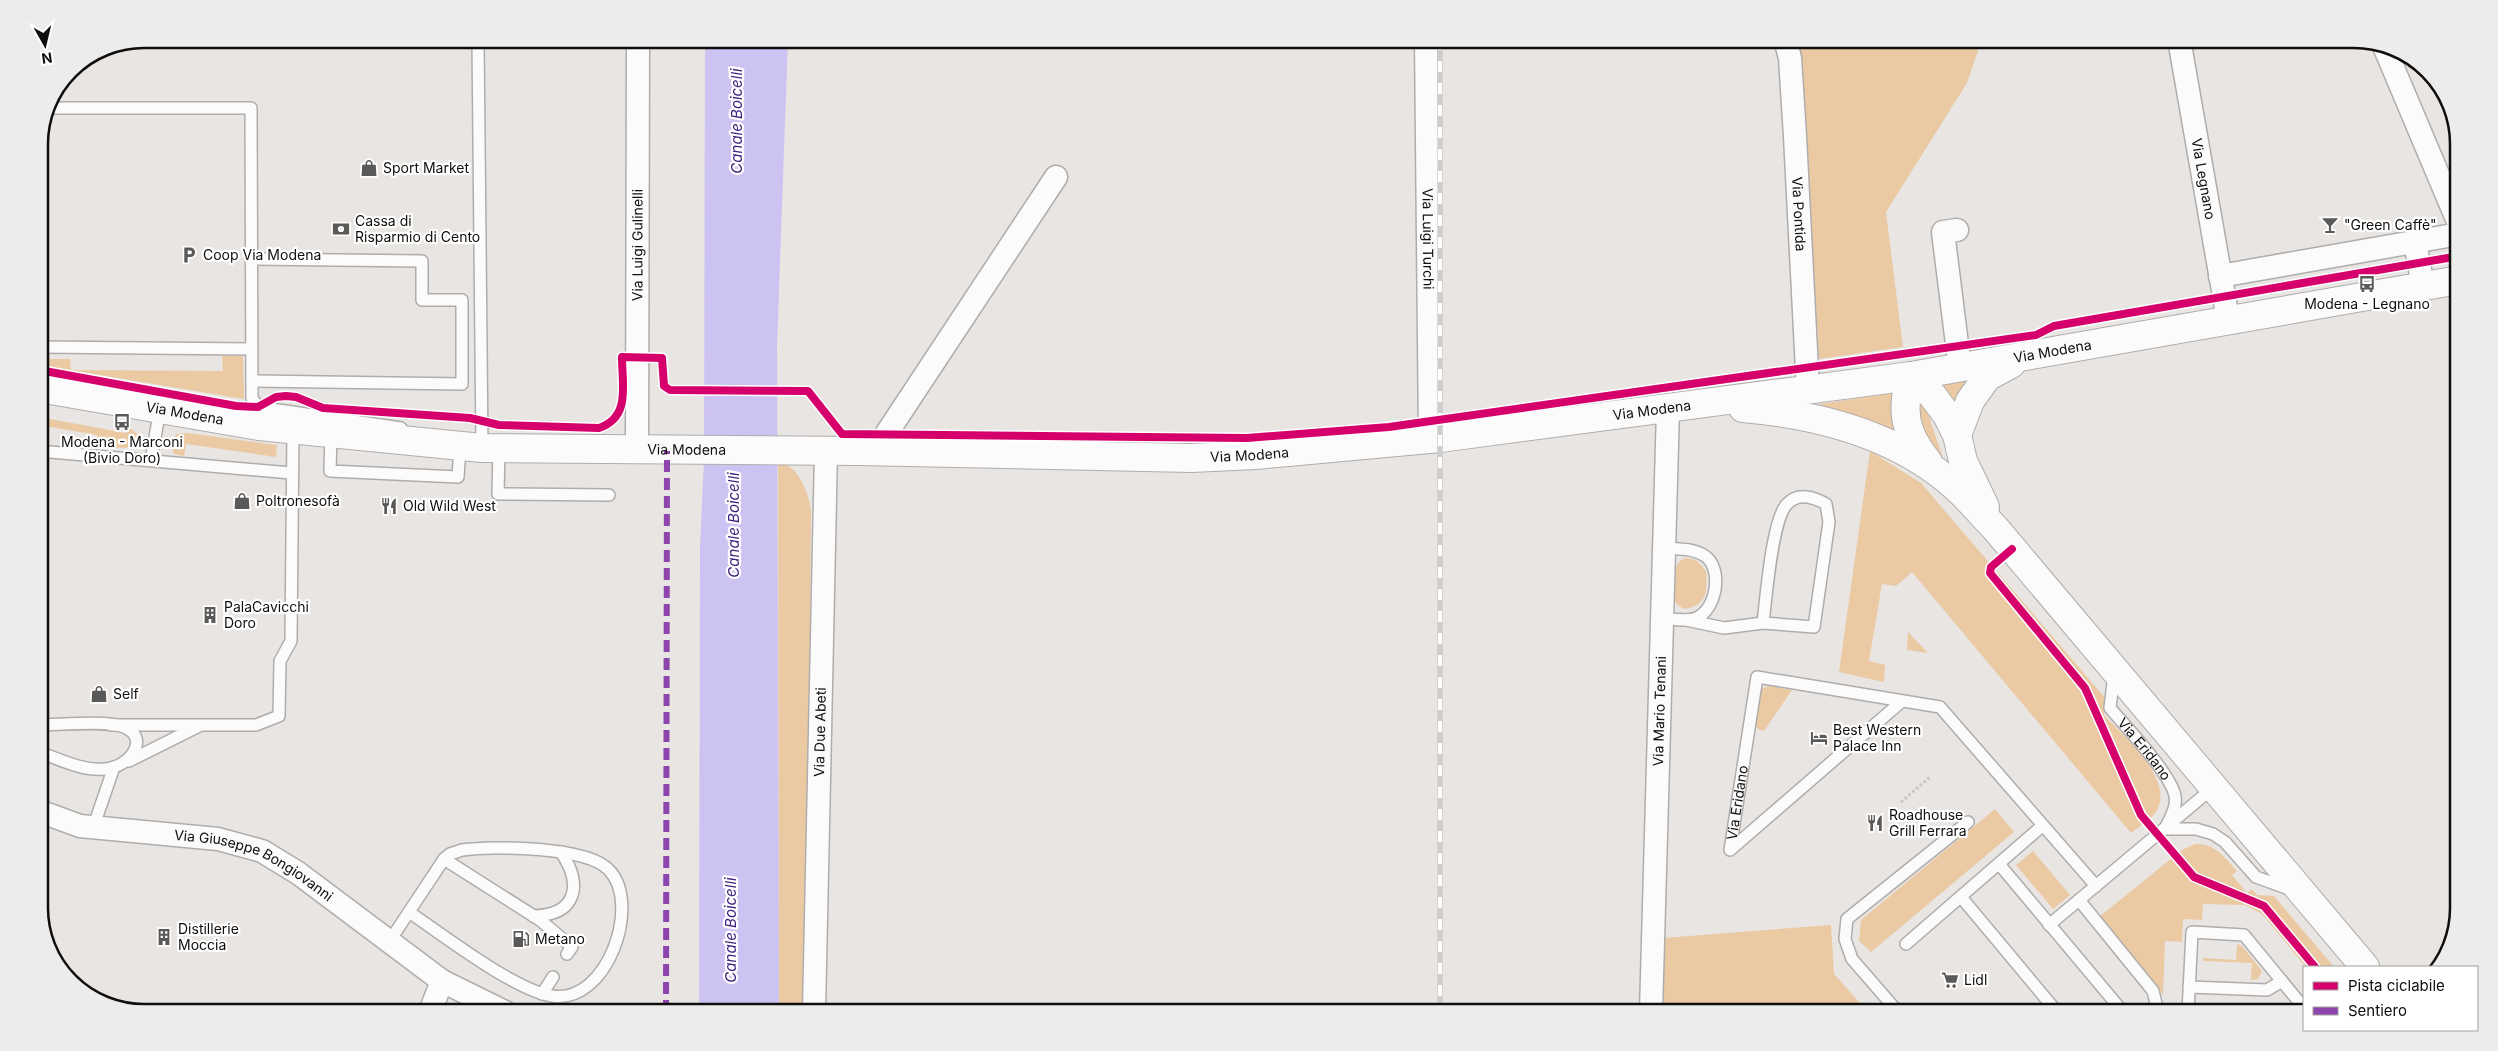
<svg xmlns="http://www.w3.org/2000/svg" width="2498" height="1051" viewBox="0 0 2498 1051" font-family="Inter,sans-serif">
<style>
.green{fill:#ebcaa3}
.water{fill:#cdc3f2}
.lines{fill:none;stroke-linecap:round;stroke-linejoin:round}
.lane-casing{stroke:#afadac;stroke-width:14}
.street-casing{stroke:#afadac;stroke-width:25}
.secondary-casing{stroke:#afadac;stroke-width:30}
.path{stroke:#c5c5c4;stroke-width:3;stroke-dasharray:2.5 2.5;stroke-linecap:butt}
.lane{stroke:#fcfbfb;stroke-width:11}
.street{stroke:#fcfbfb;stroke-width:22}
.secondary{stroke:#fcfbfb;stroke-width:28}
.rail-casing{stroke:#cecdcd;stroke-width:5.5}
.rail{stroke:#fff;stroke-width:4;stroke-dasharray:11;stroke-linecap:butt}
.quiet{stroke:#8e44ad;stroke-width:6;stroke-dasharray:12 6;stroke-linecap:butt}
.cycleway-casing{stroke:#fff;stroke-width:11}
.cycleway{stroke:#d6006c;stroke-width:8}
.labels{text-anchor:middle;stroke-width:4.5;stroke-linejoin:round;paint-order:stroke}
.poi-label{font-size:14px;fill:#0f0e0c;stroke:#fff;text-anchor:start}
.street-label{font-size:14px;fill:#0f0e0c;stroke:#fff}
.water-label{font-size:15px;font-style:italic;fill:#3f207e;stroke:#fff}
.rim{fill:none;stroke:#0f0e0c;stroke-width:2.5}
</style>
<rect width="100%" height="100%" fill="#e8e5e2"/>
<!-- green -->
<g class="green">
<polygon points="1796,39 1982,39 1967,83 1886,212 1903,347 1819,359 1804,102"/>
<polygon points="222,356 243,356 244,399 39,365 39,359 70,359 71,370 223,371"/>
<polygon points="1976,378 1956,414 1932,386"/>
<polygon points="1892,393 1891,410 1901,439 1795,408"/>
<path d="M1919,405H1925L1943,458L1956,478C1938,459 1913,433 1919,405Z"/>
<polygon points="39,417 126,433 129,428 138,434 137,443 126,448 98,446 97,435 39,425"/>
<polygon points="187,433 277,445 276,457 186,444 184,456 174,454 170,445 176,434"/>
<path d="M1870,451L1921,483L2106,699L2104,715C2124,737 2174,779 2157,810C2152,819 2138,827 2131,833L1912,572L1896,586L1882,584L1869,661L1885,665L1884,682L1839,672Z"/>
<path d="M778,460C800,470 806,487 811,509L807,1012H779Z"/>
<path d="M1686,558L1696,560L1706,571C1707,590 1708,605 1685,609C1680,607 1675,604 1673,598C1670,586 1673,561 1686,558Z"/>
<polygon points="1908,632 1928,653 1907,650"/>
<polygon points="1770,686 1792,690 1764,731 1758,729 1753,723 1760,689"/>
<polygon points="1995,809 2014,832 1871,952 1859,941 1861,920"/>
<path d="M2195,844C2215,843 2224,857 2237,871L2232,875L2247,893L2252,889L2257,895L2274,896L2334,967H2306L2262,914L2245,905L2203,904L2202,920L2183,919L2182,942L2165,941L2163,995L2099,917L2182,850Z"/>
<polygon points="2033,851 2070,895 2053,909 2016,865"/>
<polygon points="1831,925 1834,974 1868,1012 1662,1012 1663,938"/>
<polygon points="2237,944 2242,946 2262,971 2258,979 2251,980 2252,963 2203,961 2203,958 2236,960"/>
</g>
<!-- water -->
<polygon class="water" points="705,39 788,39 777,347 779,1012 699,1012 700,549 704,459"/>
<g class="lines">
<!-- lane casing -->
<g class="lane-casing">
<g id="lane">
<polyline points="478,39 482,448"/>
<polyline points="46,108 251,108 252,398 258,407 401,428"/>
<polyline points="251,259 422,261 422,300 462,300 462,384 252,381"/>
<polyline points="39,347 251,349"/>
<polyline points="331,434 330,471 458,477 460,447"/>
<polyline points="499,449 498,494 609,495"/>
<polyline points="39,451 291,473"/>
<polyline points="151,460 160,409"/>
<path d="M1662,618C1673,619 1686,622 1696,618C1717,610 1723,568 1705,556C1693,548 1677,549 1664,548"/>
<path d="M1686,620L1724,628L1763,623L1814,627L1829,522L1826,504C1814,497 1798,492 1787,504C1772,519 1766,599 1763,623"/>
<path id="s1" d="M2114,674L2110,708C2126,727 2171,774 2175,796C2177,808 2170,818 2165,829H2196L2213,834L2225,842L2256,877L2292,890"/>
<path id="s2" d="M1901,702L1730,850L1757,677L1940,707L2096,886"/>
<path d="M39,725C59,725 106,720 124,727C151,738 130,767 105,769C82,771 61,760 39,752"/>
<polyline points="111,725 256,725 279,716 280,661 291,641 293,431"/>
<polyline points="129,761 199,726"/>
<polyline points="93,828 114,767"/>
<polyline points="444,859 540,920 572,947 567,954"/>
<polyline points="1999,864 2123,1012"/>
<polyline points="1961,897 2057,1012"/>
<polyline points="2079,900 2153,991 2158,1012"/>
<path d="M533,916C577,915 583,885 561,852"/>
<polyline points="2049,925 2214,787"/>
<path d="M389,942L444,859L450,854L462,850C493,846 587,846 609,870C642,904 607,1005 552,996C514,990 443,935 409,912"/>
<polyline points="1906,944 2042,826"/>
<polyline points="2189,987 2267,990 2282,981"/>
<polyline points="542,994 553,977"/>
<polyline points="1898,1012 1852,959 1845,939 1847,919 1968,822"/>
<polyline points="2188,1012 2192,932 2244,935 2304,1008"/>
</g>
</g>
<!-- street casing -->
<g class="street-casing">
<g id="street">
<path id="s3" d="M1426,39L1430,439"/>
<path id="s4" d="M1785,39L1790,58L1795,136L1808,390"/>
<path id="s5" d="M2179,39L2228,319"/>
<polyline points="2383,44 2459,224"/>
<polyline points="1957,230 1943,232 1960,368"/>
<polyline points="2415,242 2423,286"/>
<polyline points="2220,276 2459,234"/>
<path id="s6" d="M637,451L638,39"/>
<polyline points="875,451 1056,177"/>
<path id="s7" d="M39,811L80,826L218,839L262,851L298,873L442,981L505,1012"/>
<polyline points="430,1012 442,981"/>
<path id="s8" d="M814,1012L826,451"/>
<path id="s9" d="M1651,1012L1668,409"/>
</g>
</g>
<!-- secondary casing -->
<g class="secondary-casing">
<g id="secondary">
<polyline points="1911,376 1932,395 1947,415 1957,435 1963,461 1985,507"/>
<path d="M1911,376C1900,411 1905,434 1928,462"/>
<path id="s10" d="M39,388L259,426L482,448L858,451L1191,458L1256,455L1440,438L1911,376L2459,280"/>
<path d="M1743,408C1823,415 1905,437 1963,494C1974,505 1984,517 1995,528L2365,967"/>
<polyline points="1957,435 1970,401 1987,377 2011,364"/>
</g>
</g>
<!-- path -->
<polyline class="path" points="1901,802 1930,777"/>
<!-- lane -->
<use href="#lane" class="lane"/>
<!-- street -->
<use href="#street" class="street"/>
<!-- secondary -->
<use href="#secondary" class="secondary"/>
<!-- rail casing -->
<g class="rail-casing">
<polyline id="rail" points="1440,39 1440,1012"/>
</g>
<!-- rail -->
<use href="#rail" class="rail"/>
<!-- quiet -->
<polyline class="quiet" points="666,1012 667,451"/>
<!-- cycleway casing -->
<g class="cycleway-casing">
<g id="cycleway">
<path d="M39,370L236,406L258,407L276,397L286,396L296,397L323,408L470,418L499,425L599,428C631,417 622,385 622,357L662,358L664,386L670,390L808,391L842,434L1247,438L1389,427L2036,335L2054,326L2459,256"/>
<polyline points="2012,549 1991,567 1990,573 2085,688 2141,815 2194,877 2264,906 2315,967"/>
</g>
</g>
<!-- cycleway -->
<use href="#cycleway" class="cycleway"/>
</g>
<!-- icons -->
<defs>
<g id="shop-bare" transform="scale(1.35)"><path d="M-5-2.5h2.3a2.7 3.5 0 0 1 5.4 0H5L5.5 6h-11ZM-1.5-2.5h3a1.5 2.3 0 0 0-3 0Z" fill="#5b5957" stroke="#fff" stroke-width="2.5" paint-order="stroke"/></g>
<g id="bar-bare" transform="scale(1.35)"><path d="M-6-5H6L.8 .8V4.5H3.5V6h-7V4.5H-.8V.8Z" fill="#5b5957" stroke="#fff" stroke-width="2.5" paint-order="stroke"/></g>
<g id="bank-bare" transform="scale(1.35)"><path d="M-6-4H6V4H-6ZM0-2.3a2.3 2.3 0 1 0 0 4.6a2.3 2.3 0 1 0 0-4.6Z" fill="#5b5957" stroke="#fff" stroke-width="2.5" paint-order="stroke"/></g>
<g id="parking-bare" transform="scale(1.35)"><path d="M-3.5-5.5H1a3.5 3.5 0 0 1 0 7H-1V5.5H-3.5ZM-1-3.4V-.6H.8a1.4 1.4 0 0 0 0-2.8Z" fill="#5b5957" stroke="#fff" stroke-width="2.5" paint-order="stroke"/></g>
<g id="bus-bare" transform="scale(1.35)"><path d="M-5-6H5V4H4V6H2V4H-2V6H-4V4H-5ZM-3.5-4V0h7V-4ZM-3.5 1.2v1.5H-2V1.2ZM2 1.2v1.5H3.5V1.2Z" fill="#5b5957" stroke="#fff" stroke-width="2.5" paint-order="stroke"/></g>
<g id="restaurant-bare" transform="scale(1.35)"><path d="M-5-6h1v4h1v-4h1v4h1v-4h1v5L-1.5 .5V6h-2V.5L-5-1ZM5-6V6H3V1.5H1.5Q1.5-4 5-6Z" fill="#5b5957" stroke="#fff" stroke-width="2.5" paint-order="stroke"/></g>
<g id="building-bare" transform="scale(1.35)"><path d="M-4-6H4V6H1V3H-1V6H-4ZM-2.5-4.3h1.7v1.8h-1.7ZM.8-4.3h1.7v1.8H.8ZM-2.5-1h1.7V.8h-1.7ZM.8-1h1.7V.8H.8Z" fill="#5b5957" stroke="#fff" stroke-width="2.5" paint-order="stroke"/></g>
<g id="hotel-bare" transform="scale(1.35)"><path d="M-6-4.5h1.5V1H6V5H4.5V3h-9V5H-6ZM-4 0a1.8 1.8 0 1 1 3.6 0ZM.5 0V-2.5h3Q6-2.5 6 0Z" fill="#5b5957" stroke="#fff" stroke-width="2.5" paint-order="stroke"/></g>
<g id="fuel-bare" transform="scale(1.35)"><path d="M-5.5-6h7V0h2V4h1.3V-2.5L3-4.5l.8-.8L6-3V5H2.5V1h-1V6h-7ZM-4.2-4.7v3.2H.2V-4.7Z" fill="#5b5957" stroke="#fff" stroke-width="2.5" paint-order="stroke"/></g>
<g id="supermarket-bare" transform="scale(1.35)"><path d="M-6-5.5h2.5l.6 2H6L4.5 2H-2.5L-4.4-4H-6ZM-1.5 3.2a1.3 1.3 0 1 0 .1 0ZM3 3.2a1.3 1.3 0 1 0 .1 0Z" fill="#5b5957" stroke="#fff" stroke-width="2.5" paint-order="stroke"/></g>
</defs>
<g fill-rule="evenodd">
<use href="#shop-bare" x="369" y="168"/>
<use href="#bar-bare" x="2330" y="225"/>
<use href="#bank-bare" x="341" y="229"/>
<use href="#parking-bare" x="189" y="255"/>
<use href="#bus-bare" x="2367" y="284"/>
<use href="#bus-bare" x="122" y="422"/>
<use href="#shop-bare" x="242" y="501"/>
<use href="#restaurant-bare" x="389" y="506"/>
<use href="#building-bare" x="210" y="615"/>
<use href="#shop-bare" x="99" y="694"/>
<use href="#hotel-bare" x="1819" y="738"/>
<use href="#restaurant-bare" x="1875" y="823"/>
<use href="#building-bare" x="164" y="937"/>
<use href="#fuel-bare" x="521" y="939"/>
<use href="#supermarket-bare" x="1950" y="980"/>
</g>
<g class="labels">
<!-- poi labels -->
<g class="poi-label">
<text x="383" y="173">Sport Market</text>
<text x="355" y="226">Cassa di<tspan x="355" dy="16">Risparmio di Cento</tspan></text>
<text x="2344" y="230">"Green Caffè"</text>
<text x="203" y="260">Coop Via Modena</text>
<text x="2367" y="309" text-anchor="middle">Modena - Legnano</text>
<text x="122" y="447" text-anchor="middle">Modena - Marconi<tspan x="122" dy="16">(Bivio Doro)</tspan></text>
<text x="256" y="506">Poltronesofà</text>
<text x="403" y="511">Old Wild West</text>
<text x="224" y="612">PalaCavicchi<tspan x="224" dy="16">Doro</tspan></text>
<text x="113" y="699">Self</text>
<text x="1833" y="735">Best Western<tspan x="1833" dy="16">Palace Inn</tspan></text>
<text x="1889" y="820">Roadhouse<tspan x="1889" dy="16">Grill Ferrara</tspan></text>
<text x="178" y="934">Distillerie<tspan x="178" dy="16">Moccia</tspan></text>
<text x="535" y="944">Metano</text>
<text x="1964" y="985">Lidl</text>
</g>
<!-- street labels -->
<g class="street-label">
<text dy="5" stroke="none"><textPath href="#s5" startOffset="142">Via Legnano</textPath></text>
<text dy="5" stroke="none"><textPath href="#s4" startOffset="176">Via Pontida</textPath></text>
<text dy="5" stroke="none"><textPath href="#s3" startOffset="200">Via Luigi Turchi</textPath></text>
<text dy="5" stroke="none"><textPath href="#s6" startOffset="206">Via Luigi Gulinelli</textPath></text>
<text dy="5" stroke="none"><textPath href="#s10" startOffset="2025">Via Modena</textPath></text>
<text dy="5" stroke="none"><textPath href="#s10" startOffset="1620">Via Modena</textPath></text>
<text dy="5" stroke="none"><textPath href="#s10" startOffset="148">Via Modena</textPath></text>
<text dy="5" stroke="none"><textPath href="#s10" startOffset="652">Via Modena</textPath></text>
<text dy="5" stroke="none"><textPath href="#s10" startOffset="1215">Via Modena</textPath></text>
<text dy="5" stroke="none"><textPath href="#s9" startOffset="301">Via Mario Tenani</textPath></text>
<text dy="5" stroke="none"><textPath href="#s8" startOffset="280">Via Due Abeti</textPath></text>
<text dy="5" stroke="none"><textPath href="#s1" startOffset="88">Via Eridano</textPath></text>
<text dy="5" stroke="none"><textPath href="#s2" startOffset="274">Via Eridano</textPath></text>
<text dy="5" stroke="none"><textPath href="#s7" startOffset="225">Via Giuseppe Bongiovanni</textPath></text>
</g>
<!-- water labels -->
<g class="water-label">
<text transform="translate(737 121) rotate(-90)" y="5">Canale Boicelli</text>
<text transform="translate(734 525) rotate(-90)" y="5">Canale Boicelli</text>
<text transform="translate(731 930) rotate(-90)" y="5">Canale Boicelli</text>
</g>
</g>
<!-- crop -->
<path d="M0 0H2498V1051H0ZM144 48H2354A96 96 0 0 1 2450 144V908A96 96 0 0 1 2354 1004H144A96 96 0 0 1 48 908V144A96 96 0 0 1 144 48Z" fill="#ececec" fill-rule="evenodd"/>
<path class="rim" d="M144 48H2354A96 96 0 0 1 2450 144V908A96 96 0 0 1 2354 1004H144A96 96 0 0 1 48 908V144A96 96 0 0 1 144 48Z"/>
<!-- legend -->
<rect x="2303" y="966" width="175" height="65" fill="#ffffff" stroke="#9f9f9e"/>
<rect x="2313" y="982" width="25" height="8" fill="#d6006c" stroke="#9f9f9e"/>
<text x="2348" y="991" font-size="15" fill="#0f0e0c">Pista ciclabile</text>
<rect x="2313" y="1007" width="25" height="8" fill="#8e44ad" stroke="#9f9f9e"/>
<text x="2348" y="1016" font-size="15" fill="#0f0e0c">Sentiero</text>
<!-- north arrow -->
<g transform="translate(45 45) rotate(172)" stroke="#ffffff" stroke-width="4" paint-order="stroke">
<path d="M0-4L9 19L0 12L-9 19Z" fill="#0f0e0c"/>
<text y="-8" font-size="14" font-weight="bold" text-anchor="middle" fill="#0f0e0c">N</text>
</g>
</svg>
